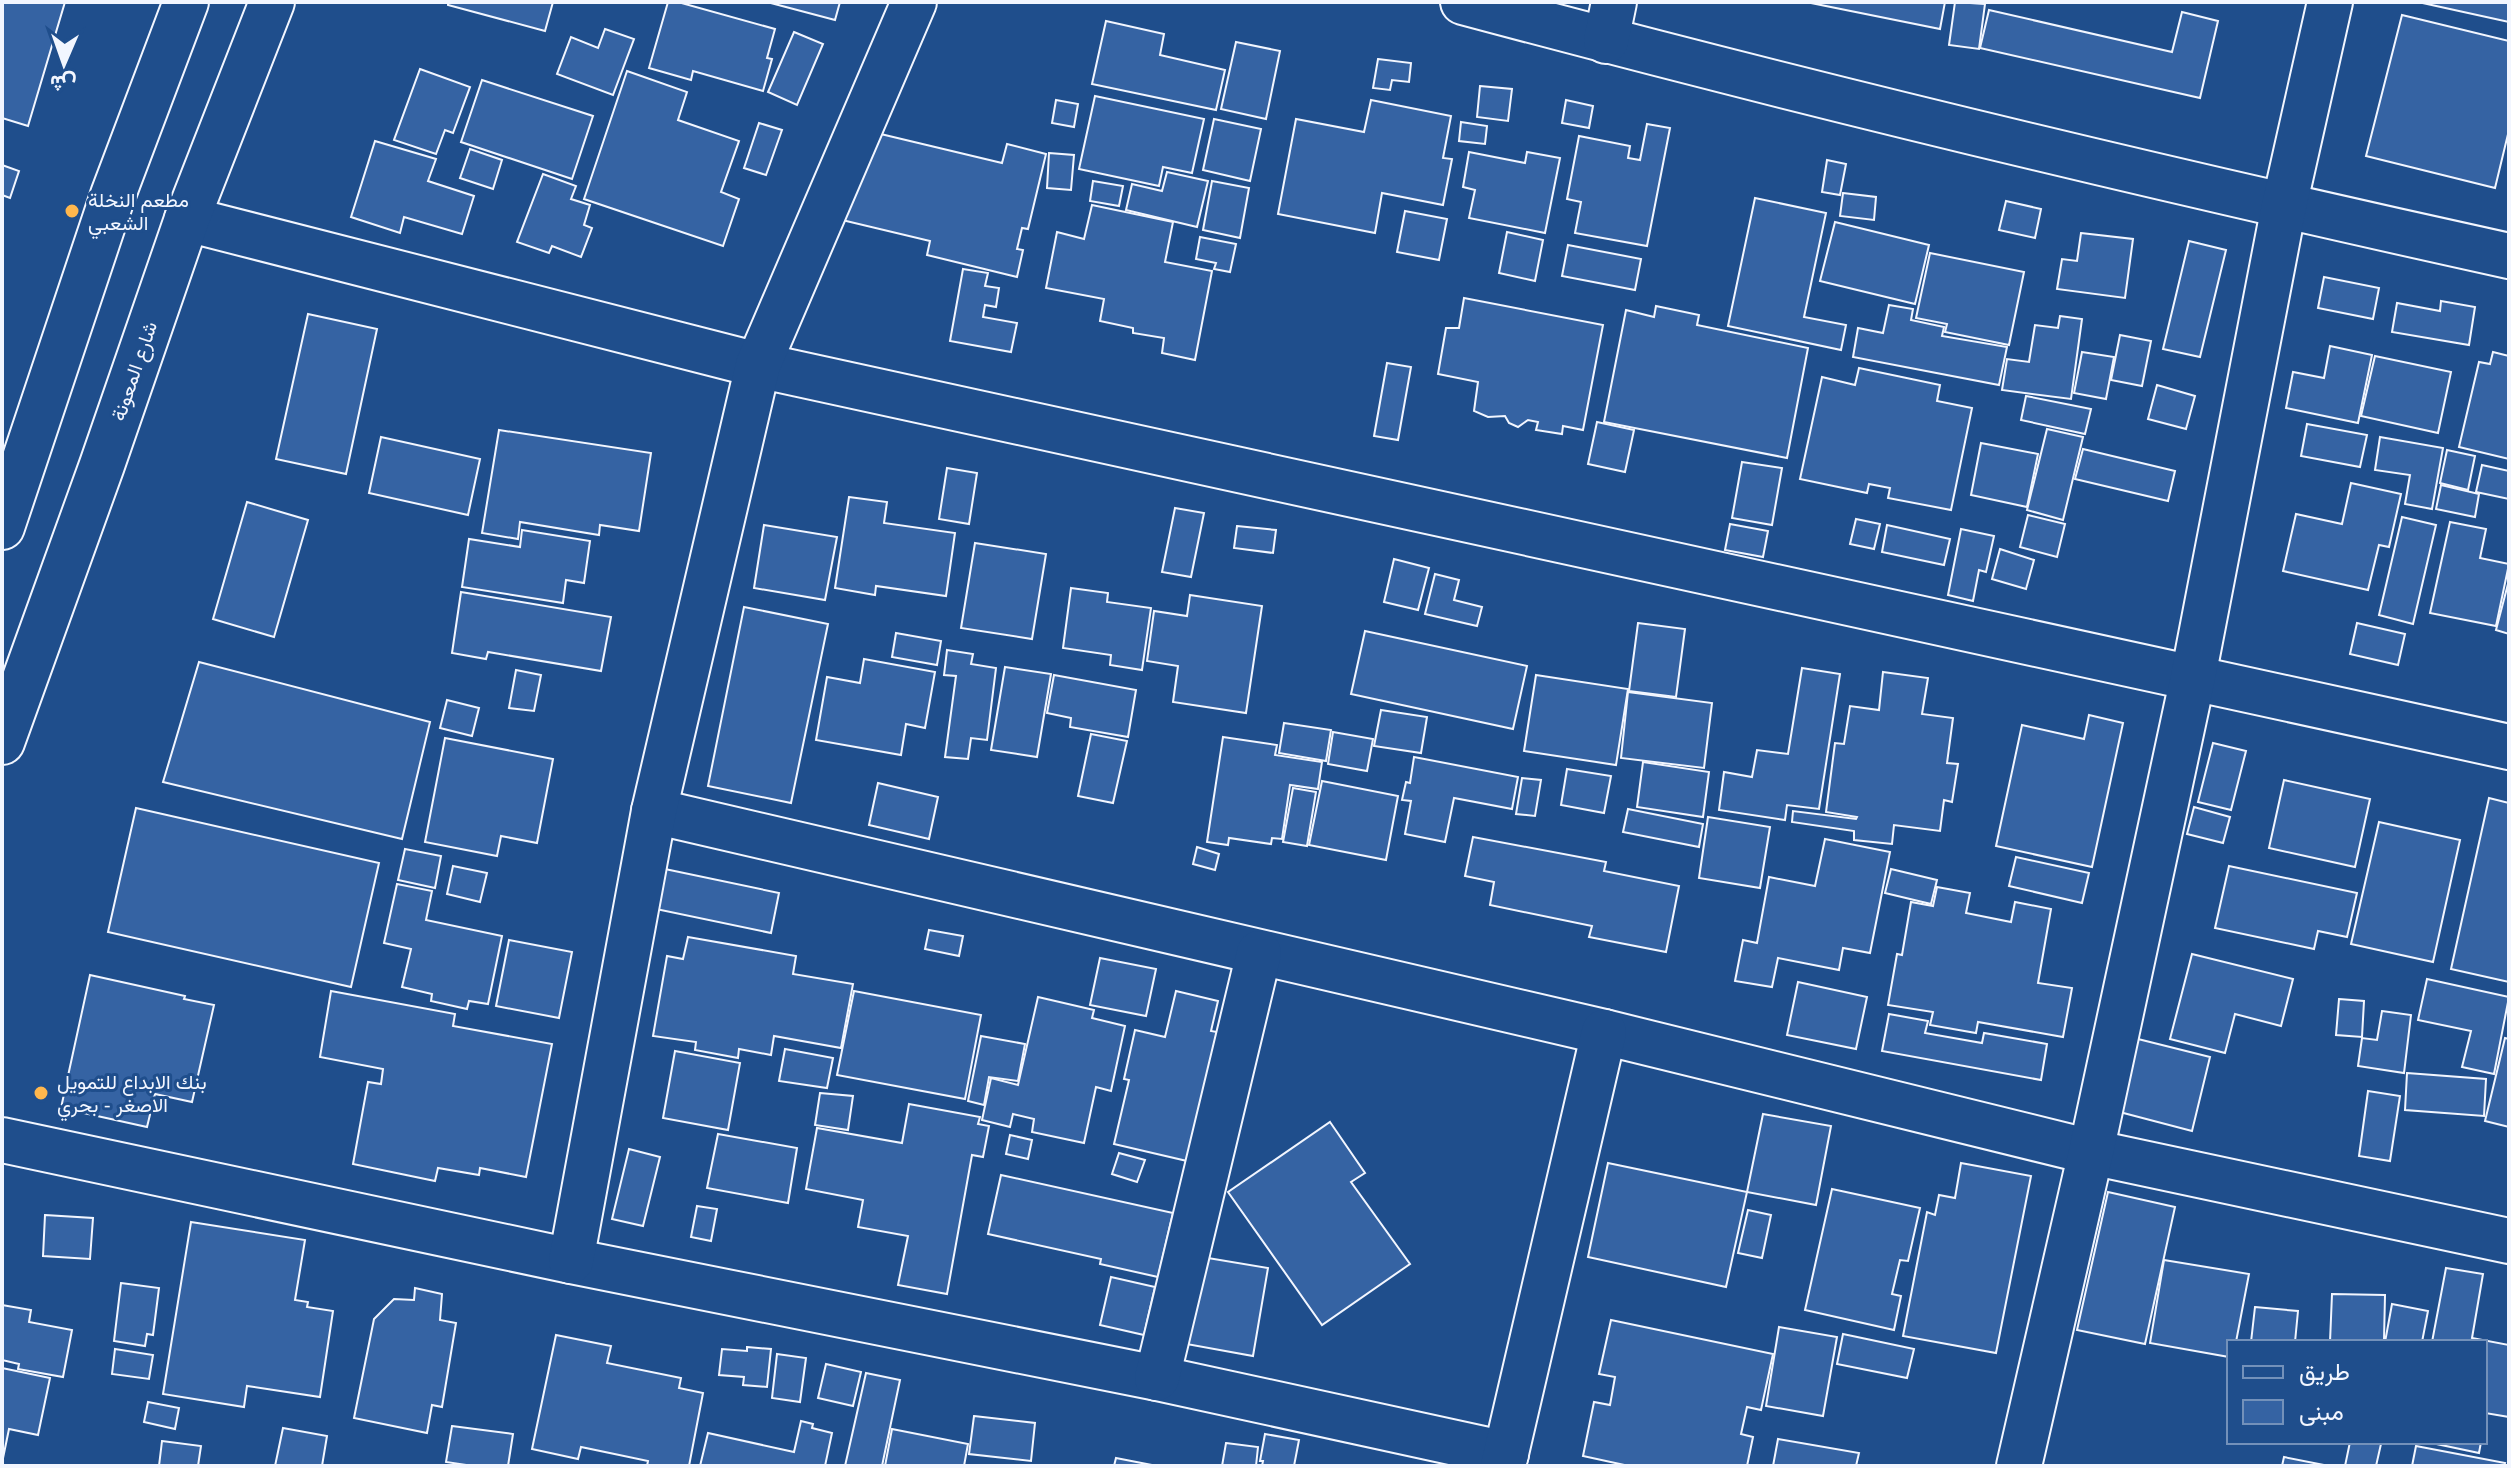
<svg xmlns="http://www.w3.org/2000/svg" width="2511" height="1468" viewBox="0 0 2511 1468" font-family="Lato,Vazirmatn,sans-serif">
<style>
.building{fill:#3563a3;stroke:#f2f6ff;stroke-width:2}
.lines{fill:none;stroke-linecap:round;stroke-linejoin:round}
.street-casing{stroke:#f2f6ff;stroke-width:48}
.highway-casing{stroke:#f2f6ff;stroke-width:48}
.street{stroke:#1f4e8c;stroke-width:44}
.highway{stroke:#1f4e8c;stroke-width:44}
.poi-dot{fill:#ffb74d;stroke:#1f4e8c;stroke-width:3}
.labels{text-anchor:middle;stroke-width:6;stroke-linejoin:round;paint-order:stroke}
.poi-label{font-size:20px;fill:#f2f6ff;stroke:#1f4e8c;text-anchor:start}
.street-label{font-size:20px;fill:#f2f6ff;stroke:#1f4e8c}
</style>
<rect width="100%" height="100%" fill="#1f4e8c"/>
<!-- building -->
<g class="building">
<polygon points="2,2 65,2 28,126 2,118"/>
<polygon points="448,2 553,2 545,31 448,5"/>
<polygon points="668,2 678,2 775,29 767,58 772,59 763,91 693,71 691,80 649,68"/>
<polygon points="767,2 840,2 835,20"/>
<polygon points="1806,2 1945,2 1940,29"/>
<polygon points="1955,2 1985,4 1979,49 1949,45"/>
<polygon points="2418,2 2509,2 2509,22"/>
<polygon points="1989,10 2172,52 2182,12 2218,21 2200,98 1980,48"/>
<polygon points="2402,15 2509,41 2509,130 2495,188 2366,156"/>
<polygon points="1106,21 1164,34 1160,55 1225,70 1216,110 1092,84"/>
<polygon points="605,29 634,39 613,95 557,74 571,37 598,48"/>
<polygon points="794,32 823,44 797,105 768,92"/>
<polygon points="1236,42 1280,51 1266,119 1221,109"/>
<polygon points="1378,59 1411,63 1409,82 1392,80 1390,90 1373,88"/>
<polygon points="420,69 470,87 453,133 445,130 436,154 394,140"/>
<polygon points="627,71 687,92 678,120 739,141 721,192 739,199 723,246 584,199"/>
<polygon points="482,80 593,116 572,179 461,142"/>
<polygon points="1480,86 1512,89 1508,121 1477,117"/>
<polygon points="1095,96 1204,119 1192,173 1163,167 1159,186 1079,169"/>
<polygon points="1056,100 1078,104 1074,127 1052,123"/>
<polygon points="1371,100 1451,116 1443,158 1452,159 1443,205 1382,193 1375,233 1278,214 1296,119 1364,132"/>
<polygon points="1566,100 1593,106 1589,128 1562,123"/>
<polygon points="1214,119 1261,129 1250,181 1203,170"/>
<polygon points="1461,122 1487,126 1485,144 1459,141"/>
<polygon points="759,123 782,130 766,175 744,168"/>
<polygon points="1647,124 1670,128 1647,246 1575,233 1581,202 1567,199 1579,136 1630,146 1628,158 1640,160"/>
<polygon points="864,130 1002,163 1007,144 1046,154 1028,229 1022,228 1017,249 1023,250 1017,277 927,255 930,241 842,220"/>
<polygon points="375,141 436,159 428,181 474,196 462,234 404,217 400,233 351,217"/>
<polygon points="470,149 502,160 493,189 460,178"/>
<polygon points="1469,152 1525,163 1527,152 1560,158 1545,233 1469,218 1475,190 1463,187"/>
<polygon points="1049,153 1074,155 1071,190 1047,188"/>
<polygon points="1827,160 1846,164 1840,195 1822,192"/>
<polygon points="2,165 19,171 10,198 2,195"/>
<polygon points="1167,172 1208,181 1197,227 1126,210 1132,184 1162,191"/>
<polygon points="543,174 576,186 571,199 590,205 584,225 592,228 581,257 552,246 549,253 517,242"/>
<polygon points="1093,181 1123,186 1119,206 1090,201"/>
<polygon points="1212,181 1249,188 1240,238 1203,230"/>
<polygon points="1843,193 1876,197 1874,220 1840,216"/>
<polygon points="1755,198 1826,213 1804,317 1846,325 1841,350 1728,326"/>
<polygon points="2006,201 2041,209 2035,238 1999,230"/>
<polygon points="1092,205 1173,222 1165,262 1212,271 1195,360 1162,353 1164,338 1133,333 1133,328 1100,321 1104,299 1046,288 1057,232 1084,239"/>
<polygon points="1405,211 1447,219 1439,260 1397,252"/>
<polygon points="1835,222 1929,245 1915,304 1820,281"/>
<polygon points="1507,232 1543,240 1535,281 1499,273"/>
<polygon points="2081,233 2133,239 2125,298 2057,289 2062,259 2077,261"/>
<polygon points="1200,237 1236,244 1230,272 1214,269 1216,263 1196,259"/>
<polygon points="2189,241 2226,250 2200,357 2163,349"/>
<polygon points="1568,245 1641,259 1635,290 1562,276"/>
<polygon points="1930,253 2024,272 2009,345 1945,332 1947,324 1916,318"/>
<polygon points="963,269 988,273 985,286 999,288 996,307 985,305 983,317 1017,323 1011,352 950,341"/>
<polygon points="2324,277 2379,288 2373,319 2318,308"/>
<polygon points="1464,298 1603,325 1583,430 1563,426 1562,434 1536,430 1538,422 1528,420 1518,427 1509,423 1505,416 1488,417 1474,411 1478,382 1438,374 1446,328 1459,328"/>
<polygon points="2441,301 2475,307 2469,345 2392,332 2397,303 2440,311"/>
<polygon points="1889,305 1913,309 1911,320 1944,327 1942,336 2007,347 1999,385 1853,357 1858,328 1883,333"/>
<polygon points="1656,306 1699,315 1697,325 1808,348 1787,458 1604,422 1626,310 1654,317"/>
<polygon points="308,314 377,329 346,474 276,459"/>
<polygon points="2060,316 2082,319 2071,399 2002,390 2007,359 2029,362 2035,325 2058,328"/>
<polygon points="2120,335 2151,341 2142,386 2111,380"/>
<polygon points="2330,346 2372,355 2358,423 2286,408 2293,372 2324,378"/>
<polygon points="2082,352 2114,357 2106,399 2074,393"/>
<polygon points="2493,352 2509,356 2509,459 2459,447 2479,362 2490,364"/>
<polygon points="2375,356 2451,372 2438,433 2361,416"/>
<polygon points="1387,363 1411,367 1398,440 1374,436"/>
<polygon points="1859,368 1940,385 1937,401 1972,408 1951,510 1888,498 1890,488 1869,484 1867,493 1800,479 1822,377 1855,385"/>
<polygon points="2157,385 2195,396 2186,429 2148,419"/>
<polygon points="2026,396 2091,409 2085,434 2021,420"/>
<polygon points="1597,422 1634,430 1625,472 1588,464"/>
<polygon points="2307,424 2367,435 2360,467 2301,456"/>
<polygon points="2047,429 2083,437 2063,520 2027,510"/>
<polygon points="499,430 651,453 639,531 600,525 599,535 520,522 518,539 482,533"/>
<polygon points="381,437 480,459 468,515 369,493"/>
<polygon points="2380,437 2443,448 2432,509 2405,504 2410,475 2375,470"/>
<polygon points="1981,443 2038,454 2027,507 1971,495"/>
<polygon points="2083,449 2175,471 2168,501 2075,479"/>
<polygon points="2447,450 2475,456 2468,490 2440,483"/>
<polygon points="1742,462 1782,468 1772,525 1732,518"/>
<polygon points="2482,465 2509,471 2509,499 2476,492"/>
<polygon points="947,468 977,473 969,524 939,519"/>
<polygon points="2351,483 2401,494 2389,547 2379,545 2368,590 2283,571 2296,514 2342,524"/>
<polygon points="2441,485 2479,494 2475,517 2436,509"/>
<polygon points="849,497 887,502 884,523 955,533 946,596 876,586 875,595 835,588"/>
<polygon points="247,502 308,520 274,637 213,619"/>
<polygon points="1175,508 1204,513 1191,577 1162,572"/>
<polygon points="2028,515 2065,524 2057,557 2020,547"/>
<polygon points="2402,517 2436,525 2413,624 2379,615"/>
<polygon points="1856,519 1880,524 1874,549 1850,544"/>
<polygon points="2450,522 2486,529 2480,558 2509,564 2496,626 2430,613"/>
<polygon points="1730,524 1768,531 1763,557 1725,550"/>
<polygon points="764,525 837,537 825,600 754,588"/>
<polygon points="1887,525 1950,539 1944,565 1882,552"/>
<polygon points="1237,526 1276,530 1273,553 1234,548"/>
<polygon points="1961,529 1994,536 1986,572 1979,570 1973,601 1948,595"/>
<polygon points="522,530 590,541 584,583 566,580 563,603 462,587 469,539 520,547"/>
<polygon points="975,543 1046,554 1032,639 961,628"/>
<polygon points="2000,549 2034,560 2026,589 1992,579"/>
<polygon points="1394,559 1429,568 1418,610 1384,602"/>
<polygon points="1435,574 1459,580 1454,600 1482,607 1477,626 1425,614"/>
<polygon points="2509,580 2509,634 2496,630"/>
<polygon points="1071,588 1108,593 1107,602 1151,608 1142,670 1110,665 1111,655 1063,648"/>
<polygon points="461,592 611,617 601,671 488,652 486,659 452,653"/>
<polygon points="1190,595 1262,606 1246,713 1173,702 1178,666 1147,661 1154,611 1187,616"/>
<polygon points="744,607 828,624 791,803 708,786"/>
<polygon points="1638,623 1685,629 1676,697 1629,691"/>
<polygon points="2357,623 2405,634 2398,665 2350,654"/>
<polygon points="1365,631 1527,666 1513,729 1351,694"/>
<polygon points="896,633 941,641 937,665 892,657"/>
<polygon points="947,650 973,654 971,664 996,668 987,740 971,738 968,759 945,757 956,676 944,675"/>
<polygon points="864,659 935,672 925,728 906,724 901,755 816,740 827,677 860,683"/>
<polygon points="199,662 430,722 402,839 163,782"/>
<polygon points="1005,667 1051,674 1037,757 991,750"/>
<polygon points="1802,668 1840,674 1819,809 1787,805 1785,820 1719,810 1724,772 1752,777 1757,750 1788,754"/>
<polygon points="516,670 541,675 534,711 509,708"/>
<polygon points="1883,672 1928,678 1922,714 1953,718 1947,763 1958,764 1952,802 1944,800 1940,831 1894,825 1892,844 1854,840 1854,831 1792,822 1793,811 1856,819 1857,817 1826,812 1835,743 1844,744 1850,706 1879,710"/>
<polygon points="1054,675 1136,690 1128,737 1070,727 1071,718 1047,713"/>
<polygon points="1536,675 1628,689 1616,765 1524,751"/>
<polygon points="1628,692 1712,703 1704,768 1621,758"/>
<polygon points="447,700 479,708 472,736 440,728"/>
<polygon points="1381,710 1427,717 1421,753 1374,746"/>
<polygon points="2089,715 2123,723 2092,867 1996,846 2022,725 2084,739"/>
<polygon points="1284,723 1331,730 1326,761 1279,753"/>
<polygon points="1333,732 1373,739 1367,771 1328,764"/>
<polygon points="1091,734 1127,741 1113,803 1078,796"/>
<polygon points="1223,737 1277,745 1275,755 1322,762 1318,789 1290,785 1282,839 1272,838 1271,844 1229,838 1228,845 1207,842"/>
<polygon points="445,738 553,759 537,843 501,836 497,856 425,842"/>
<polygon points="2213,743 2246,751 2231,810 2198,802"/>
<polygon points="1414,757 1518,777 1512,809 1454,798 1445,842 1405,834 1411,801 1402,800 1406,782 1410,783"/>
<polygon points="1643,762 1709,772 1703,817 1637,807"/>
<polygon points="1567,769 1611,776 1604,813 1561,805"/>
<polygon points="1522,778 1541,780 1535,816 1516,814"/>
<polygon points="2284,780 2370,799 2355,867 2269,848"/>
<polygon points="1322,781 1398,796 1386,860 1309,845"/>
<polygon points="878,783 938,797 929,839 869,825"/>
<polygon points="1293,788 1316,792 1307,846 1283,842"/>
<polygon points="2489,798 2509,803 2509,982 2451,969"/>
<polygon points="2194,807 2230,817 2223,843 2187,834"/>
<polygon points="136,808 379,863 351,987 108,932"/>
<polygon points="1628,809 1703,824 1699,847 1623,832"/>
<polygon points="1708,817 1770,827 1760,888 1699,878"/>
<polygon points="2379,822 2460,840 2433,962 2351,944"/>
<polygon points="1473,837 1606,862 1604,871 1679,886 1666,952 1589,937 1592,926 1490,905 1494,882 1465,876"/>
<polygon points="1825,839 1890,852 1870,953 1843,948 1839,970 1778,958 1772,987 1735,981 1743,940 1757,943 1769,877 1815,886"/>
<polygon points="1197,847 1219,854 1215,870 1193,864"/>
<polygon points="405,849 441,856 435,888 398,880"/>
<polygon points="2016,857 2089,873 2082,903 2009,886"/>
<polygon points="453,866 487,873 480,902 447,894"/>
<polygon points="2229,866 2357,893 2347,937 2318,931 2314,949 2215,928"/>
<polygon points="665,869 779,893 771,933 656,909"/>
<polygon points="1891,869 1937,880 1931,904 1885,893"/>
<polygon points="397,884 432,891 426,920 502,936 488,1004 469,1001 467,1009 431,1001 432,994 402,987 411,949 384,943"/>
<polygon points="1937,887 1970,893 1966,913 2011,922 2015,902 2051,909 2038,983 2072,988 2063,1037 1978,1022 1976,1033 1930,1025 1933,1012 1888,1005 1897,954 1902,955 1911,902 1933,906"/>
<polygon points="929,930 963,936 959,956 925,949"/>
<polygon points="688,937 796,956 793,974 853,984 841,1048 774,1036 771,1055 739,1049 738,1058 695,1050 696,1042 653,1036 667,956 683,959"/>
<polygon points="509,940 572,952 559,1018 496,1006"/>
<polygon points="2192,954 2293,979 2281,1026 2235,1014 2225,1053 2170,1039"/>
<polygon points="1100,958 1156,969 1146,1016 1090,1005"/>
<polygon points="90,975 185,996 184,999 214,1005 192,1102 155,1094 147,1127 61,1108"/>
<polygon points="2427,979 2509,997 2494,1074 2462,1067 2471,1031 2418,1020"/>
<polygon points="1798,982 1867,997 1856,1049 1787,1035"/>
<polygon points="331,991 455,1014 453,1026 552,1044 526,1177 480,1168 479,1175 438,1168 435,1181 353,1164 368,1082 381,1084 383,1069 320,1057"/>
<polygon points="854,991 981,1015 965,1099 837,1075"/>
<polygon points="1176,991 1218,1001 1211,1031 1217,1032 1187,1161 1114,1144 1129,1080 1124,1079 1135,1030 1165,1037"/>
<polygon points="1038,997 1094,1010 1092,1018 1125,1026 1111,1091 1096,1087 1084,1143 1032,1132 1034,1119 1013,1114 1010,1127 982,1120 991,1078 1018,1085"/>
<polygon points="2339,999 2364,1001 2362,1037 2336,1035"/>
<polygon points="2382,1011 2411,1015 2404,1073 2358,1066 2362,1038 2377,1040"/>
<polygon points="1889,1014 1928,1021 1925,1033 1982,1043 1984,1033 2047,1044 2041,1080 1882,1051"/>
<polygon points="981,1036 1025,1044 1018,1081 989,1077 984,1105 968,1101"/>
<polygon points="2130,1037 2210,1057 2192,1131 2112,1110"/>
<polygon points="2505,1038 2509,1039 2509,1127 2485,1121"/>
<polygon points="785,1049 833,1058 827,1088 779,1081"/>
<polygon points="675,1051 740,1063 728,1130 663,1118"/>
<polygon points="2407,1073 2486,1079 2484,1116 2405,1110"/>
<polygon points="2368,1091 2400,1096 2390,1161 2359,1156"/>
<polygon points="820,1093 853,1096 848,1130 815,1125"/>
<polygon points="909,1104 980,1117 978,1124 989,1126 983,1157 972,1155 947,1294 898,1285 908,1236 858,1227 863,1200 806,1189 817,1128 902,1143"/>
<polygon points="1763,1114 1831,1126 1816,1205 1747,1192"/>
<polygon points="1330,1122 1365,1173 1351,1182 1410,1264 1322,1325 1228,1192"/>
<polygon points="718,1134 797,1148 788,1203 707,1188"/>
<polygon points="1010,1135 1032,1140 1028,1159 1006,1154"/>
<polygon points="629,1149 660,1157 643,1226 612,1219"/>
<polygon points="1119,1153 1145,1160 1137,1182 1112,1174"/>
<polygon points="1608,1163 1747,1192 1726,1287 1588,1257"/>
<polygon points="1961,1163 2031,1176 1996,1353 1903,1336 1927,1212 1935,1215 1939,1195 1955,1198"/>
<polygon points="1001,1175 1173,1213 1158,1277 1100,1264 1101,1259 988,1234"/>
<polygon points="1832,1189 1920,1208 1908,1261 1900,1260 1892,1294 1901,1296 1894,1330 1805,1310"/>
<polygon points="2108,1192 2175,1207 2145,1344 2077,1330"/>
<polygon points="697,1206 717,1209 711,1241 691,1237"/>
<polygon points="1748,1210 1771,1215 1762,1258 1738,1253"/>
<polygon points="45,1215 93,1218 90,1259 43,1256"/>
<polygon points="191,1222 305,1240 295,1300 308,1302 307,1307 333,1311 320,1397 247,1386 244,1407 163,1394"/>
<polygon points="1196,1256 1268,1268 1253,1356 1181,1343"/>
<polygon points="2164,1260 2249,1274 2236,1342 2229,1342 2229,1357 2150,1343"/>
<polygon points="2446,1268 2483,1274 2472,1338 2509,1345 2509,1417 2485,1413 2485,1342 2432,1342"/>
<polygon points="1111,1277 1155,1287 1144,1335 1100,1325"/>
<polygon points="121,1283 159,1288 153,1335 147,1334 145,1346 114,1341"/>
<polygon points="415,1288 442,1294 440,1320 456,1323 442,1407 432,1405 427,1433 354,1418 374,1319 394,1299 414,1300"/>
<polygon points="2332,1294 2385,1295 2384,1340 2330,1342"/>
<polygon points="2392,1304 2428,1311 2422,1342 2385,1342"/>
<polygon points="2,1305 31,1310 29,1322 72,1330 63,1377 18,1369 19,1364 2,1360"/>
<polygon points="2255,1307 2298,1311 2295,1342 2251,1342"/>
<polygon points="1611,1320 1773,1354 1761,1410 1747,1407 1741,1434 1753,1437 1747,1466 1629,1466 1583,1456 1594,1402 1610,1405 1615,1377 1599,1374"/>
<polygon points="1779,1327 1837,1337 1823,1416 1766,1406"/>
<polygon points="1843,1334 1914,1349 1907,1378 1837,1364"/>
<polygon points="556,1335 611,1346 607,1363 681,1378 679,1388 703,1393 689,1466 647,1466 648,1461 581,1447 578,1459 532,1449"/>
<polygon points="747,1347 771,1349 767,1387 743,1385 744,1377 719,1375 722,1349 747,1351"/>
<polygon points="115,1349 153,1355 149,1379 112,1374"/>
<polygon points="777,1354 806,1358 800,1402 772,1398"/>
<polygon points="826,1364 861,1372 853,1406 818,1398"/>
<polygon points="2,1368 50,1378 38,1435 9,1429 2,1463"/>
<polygon points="866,1373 900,1380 882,1466 845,1466"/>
<polygon points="148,1402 179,1408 175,1429 144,1422"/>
<polygon points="974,1416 1035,1423 1031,1461 969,1454"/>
<polygon points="801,1421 813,1424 812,1428 832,1433 825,1466 700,1466 708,1433 794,1452"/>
<polygon points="452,1426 513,1434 508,1466 473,1466 446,1462"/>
<polygon points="283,1428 327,1436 322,1466 275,1466"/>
<polygon points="892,1429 968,1444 964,1466 885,1466"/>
<polygon points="1265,1434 1299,1440 1294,1466 1262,1466 1263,1461 1260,1461"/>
<polygon points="1778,1439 1859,1453 1856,1466 1773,1466"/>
<polygon points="162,1441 201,1446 198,1466 159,1466"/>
<polygon points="2350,1442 2381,1444 2376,1466 2345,1466"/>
<polygon points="2427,1442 2481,1442 2479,1453"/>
<polygon points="1226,1443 1258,1447 1256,1466 1222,1466"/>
<polygon points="2416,1446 2505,1463 2504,1466 2412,1466"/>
<polygon points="2284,1457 2329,1466 2282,1466"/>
<polygon points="1116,1458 1157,1466 1114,1466"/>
</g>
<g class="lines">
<!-- street casing -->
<g class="street-casing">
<g id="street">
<path d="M1463,2C1809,95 2159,179 2509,256"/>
<polyline points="1606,41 1614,2"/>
<polyline points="187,219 758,365 2509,747"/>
<polyline points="654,811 1604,1032 2091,1152 2509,1241"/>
<polyline points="2,1140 571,1261 1157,1378 1506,1454"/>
<polyline points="571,1261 654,811 758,365 914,2"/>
<polyline points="1157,1378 1259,953"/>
<polyline points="1503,1466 1604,1032"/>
<polyline points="2019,1466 2091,1152 2193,677 2284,206 2330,2"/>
</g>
</g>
<!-- highway casing -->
<g class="highway-casing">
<g id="highway">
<polyline points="2,527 113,195 186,2"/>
<polyline points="2,742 102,465 187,219 272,2"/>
</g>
</g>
<!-- street -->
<use href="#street" class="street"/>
<!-- highway -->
<use href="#highway" class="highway"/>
</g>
<!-- markers -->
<g class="poi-dot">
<circle cx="72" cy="211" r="8"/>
<circle cx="41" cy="1093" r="8"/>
</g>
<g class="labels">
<!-- poi labels -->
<g class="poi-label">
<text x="88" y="207">مطعم النخلة<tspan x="88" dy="23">الشعبي</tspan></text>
<text x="57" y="1089">بنك الابداع للتمويل<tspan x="57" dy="23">الاصغر - بحري</tspan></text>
</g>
<!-- street labels -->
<g class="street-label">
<text transform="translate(134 371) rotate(-71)" y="7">شارع المعونة</text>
</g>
</g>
<!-- border -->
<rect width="2511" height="1468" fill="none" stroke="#f2f6ff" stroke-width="8"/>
<!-- legend -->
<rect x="2227" y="1340" width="260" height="104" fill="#1f4e8c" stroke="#7391ba" stroke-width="2"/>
<rect x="2243" y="1366" width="40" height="12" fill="#1f4e8c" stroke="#7391ba" stroke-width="2"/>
<text x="2299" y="1380" font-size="24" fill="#f2f6ff">طريق</text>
<rect x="2243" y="1400" width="40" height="24" fill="#3563a3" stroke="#7391ba" stroke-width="2"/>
<text x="2299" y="1420" font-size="24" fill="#f2f6ff">مبنى</text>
<!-- north arrow -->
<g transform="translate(64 64) rotate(182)" stroke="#1f4e8c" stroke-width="6" paint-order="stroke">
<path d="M0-6L14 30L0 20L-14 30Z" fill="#f2f6ff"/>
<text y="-12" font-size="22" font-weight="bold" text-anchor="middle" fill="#f2f6ff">ش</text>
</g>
</svg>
